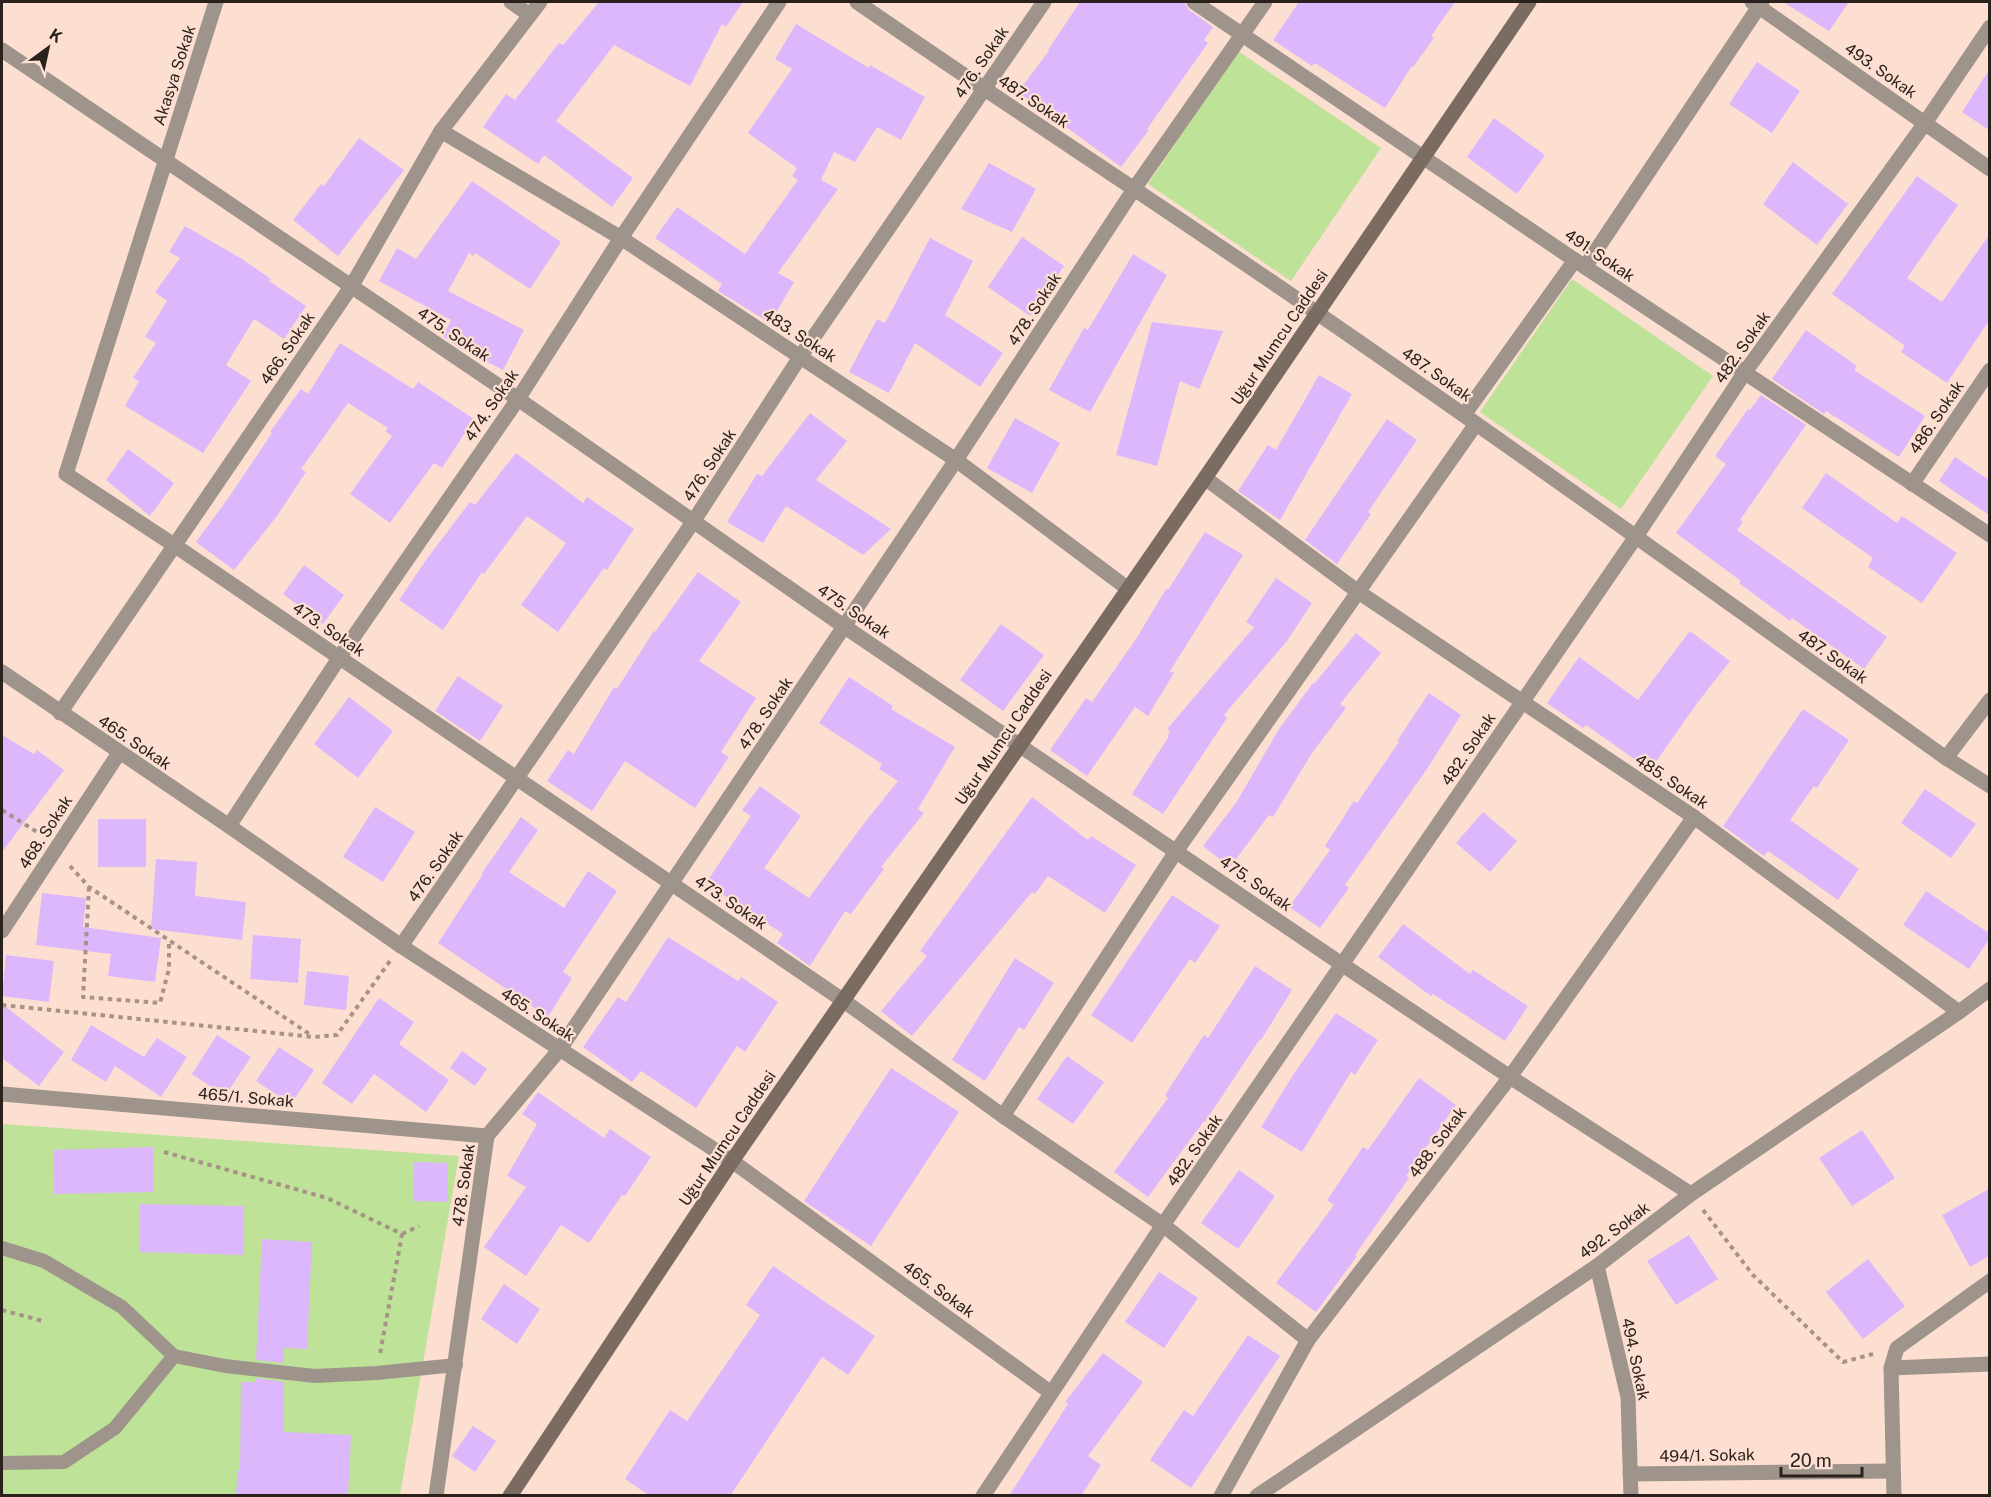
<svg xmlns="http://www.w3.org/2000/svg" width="1991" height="1497" viewBox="0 0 1991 1497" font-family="'Public Sans',sans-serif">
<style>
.green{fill:#bde298}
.building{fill:#ddb7fc}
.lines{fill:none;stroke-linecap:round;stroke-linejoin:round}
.path{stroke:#a89288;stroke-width:4;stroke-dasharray:4.5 4.5;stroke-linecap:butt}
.lane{stroke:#9e948b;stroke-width:14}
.street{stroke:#9e948b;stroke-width:15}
.secondary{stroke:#7b6c61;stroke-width:15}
.labels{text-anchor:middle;stroke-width:4.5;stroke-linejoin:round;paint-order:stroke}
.street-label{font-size:16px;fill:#2b211c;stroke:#fcdfd1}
</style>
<rect width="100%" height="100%" fill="#fcdfd1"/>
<!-- green -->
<g class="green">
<polygon points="1238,51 1381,148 1291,281 1148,184"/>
<polygon points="1572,279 1713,376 1621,509 1480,412"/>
<polygon points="2,1124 459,1156 400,1495 2,1495"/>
</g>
<!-- building -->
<g class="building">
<polygon points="599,2 743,2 726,27 722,24 690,86 614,45 556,121 633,178 612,207 544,155 538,164 483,127 506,94 515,100 559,43 563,45"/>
<polygon points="1080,2 1184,2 1189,10 1213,27 1204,40 1208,43 1147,129 1149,130 1121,167 1018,92 1049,51 1048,50"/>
<polygon points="1299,2 1455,2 1431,36 1434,38 1413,67 1412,66 1385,108 1315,63 1312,66 1273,40"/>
<polygon points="1783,2 1849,2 1829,31"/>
<polygon points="796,24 869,68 870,65 925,97 901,140 877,127 855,162 834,152 821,180 838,189 778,273 794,282 770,323 718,291 722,284 655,238 677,207 745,254 798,180 792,176 797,168 748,133 792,69 775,59"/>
<polygon points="1757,62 1800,91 1772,133 1729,104"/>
<polygon points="1989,70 1989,130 1962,112"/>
<polygon points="1494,118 1545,155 1517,194 1467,157"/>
<polygon points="359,138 404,170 338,256 293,220 321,184 324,186"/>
<polygon points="1793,162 1848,204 1817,245 1763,204"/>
<polygon points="989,163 1036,189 1012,232 961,209"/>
<polygon points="1917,176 1958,205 1907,278 1942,302 1989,235 1989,321 1947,383 1901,352 1905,346 1832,294"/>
<polygon points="472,181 561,242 530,289 475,253 473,256 469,253 448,291 524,330 503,370 458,347 443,336 451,320 379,281 397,248 416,259"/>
<polygon points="185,226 242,259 271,279 269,281 306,306 284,339 254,319 226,365 251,381 203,453 125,406 139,381 133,378 156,343 145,337 167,301 155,292 180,258 169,252"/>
<polygon points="1022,237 1064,266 1030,316 988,287"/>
<polygon points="930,238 973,261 945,315 1003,353 980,387 915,343 889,393 849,372 877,319 885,323"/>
<polygon points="1133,254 1167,275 1090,412 1049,390 1084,328 1088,330"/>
<polygon points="1152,322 1223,331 1199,389 1180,381 1157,466 1116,455"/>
<polygon points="1806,330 1857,366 1854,370 1925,416 1899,457 1826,411 1824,414 1772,379"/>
<polygon points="340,343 413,389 418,382 474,419 442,468 434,463 390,523 350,494 392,436 385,431 388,428 348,403 301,469 306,472 277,516 234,570 196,542 229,497 272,433 270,432 301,389 308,394"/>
<polygon points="1319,375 1352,394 1280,520 1238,491 1268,445 1276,450"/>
<polygon points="1761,395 1806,425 1740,520 1743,522 1737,530 1887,637 1864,669 1792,618 1790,621 1739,583 1741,581 1676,533 1726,464 1715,456 1748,409 1750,410"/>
<polygon points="810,413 847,441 816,480 891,529 863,555 786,506 763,543 727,522 757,474 762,476"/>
<polygon points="1015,418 1060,443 1032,493 987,468"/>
<polygon points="1387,419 1417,440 1368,512 1371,514 1337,564 1305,540"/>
<polygon points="128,449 174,483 150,516 106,480"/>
<polygon points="516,453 583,503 587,497 634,529 607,570 604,568 558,632 521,605 566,543 527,516 484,574 482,572 443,630 399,600 426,560 470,502 475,505"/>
<polygon points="1955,457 1989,480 1989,515 1939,481"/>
<polygon points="1826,473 1897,523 1902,516 1957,553 1922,603 1868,567 1873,558 1802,508"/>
<polygon points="1205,532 1243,555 1170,671 1174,673 1148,716 1135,707 1087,776 1050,750 1086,698 1092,702 1136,639 1166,589 1168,590"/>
<polygon points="304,565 344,595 323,624 283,594"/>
<polygon points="698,572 741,602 699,661 756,698 721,752 729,757 695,808 625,761 592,811 547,781 568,750 574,754 614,687 617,689 654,631 655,632"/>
<polygon points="1276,578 1312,603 1287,641 1224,715 1227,718 1163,814 1132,794 1169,736 1168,735 1170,731 1167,729 1254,627 1246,622"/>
<polygon points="1001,624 1044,655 1003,711 960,680"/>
<polygon points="1690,631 1730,661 1698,702 1650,770 1586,725 1583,728 1547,703 1579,657 1638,700"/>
<polygon points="1356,633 1381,653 1340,704 1346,708 1312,753 1273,817 1269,815 1230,867 1203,846 1236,803 1279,729 1313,683 1314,684"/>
<polygon points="458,676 503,706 480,741 435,711"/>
<polygon points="849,677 893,706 891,709 955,747 918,809 924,813 881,867 884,869 851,914 845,911 810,966 777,943 783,934 706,883 751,816 742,810 760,786 801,816 764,868 809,898 862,826 898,781 879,769 882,764 819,723"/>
<polygon points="1429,693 1461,715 1427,769 1345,885 1349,888 1320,928 1289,907 1330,850 1325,846 1354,801 1357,803 1399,742 1397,741"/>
<polygon points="349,697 393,731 358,778 314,744"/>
<polygon points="1803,709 1849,740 1817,788 1814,786 1790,820 1859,869 1838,900 1768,851 1764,856 1723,826"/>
<polygon points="2,735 34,754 37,750 64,770 2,852"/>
<polygon points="1925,789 1976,824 1951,858 1901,823"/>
<polygon points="1032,797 1088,840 1091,836 1136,865 1105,913 1048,876 1035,894 1032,892 912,1036 881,1011 927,956 920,951"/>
<polygon points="375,807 415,832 383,882 343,857"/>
<polygon points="1483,812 1517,841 1490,872 1456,843"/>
<polygon points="521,817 538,830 509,872 564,908 588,871 617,891 563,972 572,978 548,1017 438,943 483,874 482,873"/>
<rect x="98" y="819" width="48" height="48"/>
<polygon points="156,859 197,862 195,896 246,902 242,940 151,929"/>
<polygon points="1926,891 1989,933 1989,939 1969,969 1903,925"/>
<polygon points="42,893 86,898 83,927 161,938 155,982 108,976 111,954 36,945"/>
<polygon points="1172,895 1220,926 1195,963 1190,959 1132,1043 1091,1015"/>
<polygon points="1403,924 1470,974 1473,970 1528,1006 1505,1041 1433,994 1431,996 1378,957"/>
<polygon points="253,935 301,939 298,983 250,979"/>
<polygon points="668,937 738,981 741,977 778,1002 745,1052 737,1046 696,1108 641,1071 632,1082 583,1047 618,997 626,1002"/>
<polygon points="6,955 54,961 49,1002 2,996"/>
<polygon points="1015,958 1054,983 1024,1030 1019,1027 985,1081 952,1060"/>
<polygon points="1255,966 1292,990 1261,1040 1260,1039 1205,1122 1204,1121 1148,1197 1114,1172 1168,1098 1165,1095 1204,1035 1208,1038"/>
<polygon points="307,971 349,976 346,1010 304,1005"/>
<polygon points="379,998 414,1022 399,1044 449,1080 426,1112 374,1074 352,1104 322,1083"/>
<polygon points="2,1004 64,1052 39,1086 2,1058"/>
<polygon points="1336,1013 1378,1040 1355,1075 1351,1072 1302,1152 1261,1127 1293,1075"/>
<polygon points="91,1025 144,1057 157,1038 187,1057 161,1097 115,1066 106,1082 71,1060"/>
<polygon points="217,1035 251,1057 225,1096 192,1074"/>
<polygon points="279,1047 314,1070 291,1104 256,1081"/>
<polygon points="462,1051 487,1069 475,1086 450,1068"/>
<polygon points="1067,1056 1104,1082 1073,1124 1037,1099"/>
<polygon points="891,1068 959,1112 871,1246 804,1201"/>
<polygon points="1419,1078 1456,1105 1406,1176 1409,1178 1355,1255 1357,1256 1316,1312 1276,1283 1334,1205 1327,1200 1363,1147 1368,1150"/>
<polygon points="538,1092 604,1138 610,1129 651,1157 625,1196 622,1195 589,1243 561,1225 526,1276 484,1247 526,1187 507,1176 537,1124 522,1114"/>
<polygon points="1862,1130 1895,1178 1852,1206 1819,1158"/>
<polygon points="153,1147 154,1192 54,1194 53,1150"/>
<polygon points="414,1162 448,1163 447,1202 413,1201"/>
<polygon points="1239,1170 1275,1196 1238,1249 1201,1223"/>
<polygon points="1989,1189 1989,1256 1970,1267 1942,1215"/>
<polygon points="140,1204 244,1206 243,1255 139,1252"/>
<polygon points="1689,1235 1718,1279 1676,1305 1647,1261"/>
<polygon points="262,1239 312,1242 307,1349 284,1348 284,1363 256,1360"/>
<polygon points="1868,1259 1905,1306 1863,1339 1826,1292"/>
<polygon points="773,1266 875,1336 848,1375 822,1357 730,1496 650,1496 625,1479 670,1410 687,1421 760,1315 746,1305"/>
<polygon points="1159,1272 1198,1298 1164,1348 1125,1322"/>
<polygon points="504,1284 540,1309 517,1344 481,1319"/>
<polygon points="1248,1335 1280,1356 1191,1488 1150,1460 1184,1410 1193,1416"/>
<polygon points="1103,1353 1143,1382 1088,1456 1101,1465 1081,1496 1009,1496 1068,1404 1065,1402"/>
<polygon points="256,1378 284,1382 284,1432 351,1435 348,1496 236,1496 238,1470 240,1470 241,1382 255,1382"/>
<polygon points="473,1426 496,1441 475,1472 452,1456"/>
</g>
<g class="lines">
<!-- path -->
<g class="path">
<polyline points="2,810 37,832"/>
<polyline points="70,866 89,887 311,1035"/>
<polyline points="89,887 83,997 160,1003 169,969 169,940"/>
<polyline points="2,1005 314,1037 337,1035 390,961"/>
<polyline points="164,1152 327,1198 402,1234 380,1354"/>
<polyline points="1703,1210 1753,1275 1843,1362 1873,1354"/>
<polyline points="402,1234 419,1226"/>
<polyline points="2,1310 43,1321"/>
</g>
<!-- lane -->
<g class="lane">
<polyline points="2,1248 44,1261 122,1307 174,1356 225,1366 315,1376 377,1373 456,1365"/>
<polyline points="2,1463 64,1462 115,1428 174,1356"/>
</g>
<!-- street -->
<g class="street">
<polyline points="216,2 66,474 174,545 844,1001 1003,1116 1163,1225 1308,1340"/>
<polyline points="511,2 530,15"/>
<path d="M857,2C1010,108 1167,209 1320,315C1531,460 1738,610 1946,758L1990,786"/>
<polyline points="1194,2 1585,267 1990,535"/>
<polyline points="1752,2 1990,169"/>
<polyline points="2,50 518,399 845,627 1343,965 1510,1077 1691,1194"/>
<polyline points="441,131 621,238 956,460 1127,588"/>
<polyline points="1585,267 1762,2"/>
<polyline points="1464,415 1575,260"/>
<polyline points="1205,478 1357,591 1694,817 1959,1012"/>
<polyline points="1912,484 1990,370"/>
<polyline points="2,672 229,826 401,946 732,1161 1050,1392"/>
<polyline points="60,713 351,287 441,131 540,2"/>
<polyline points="1946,758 1990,700"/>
<polyline points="229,826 339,658 518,399 621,238 779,2"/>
<polyline points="2,931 119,753"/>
<polyline points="401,946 693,522 800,357 1044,2"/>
<polyline points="2,1094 487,1136"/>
<polyline points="1003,1116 1177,850 1476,424"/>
<polyline points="1597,1266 1628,1397 1631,1496"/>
<polyline points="1891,1368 1990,1364"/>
<polyline points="1630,1474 1893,1471"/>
<polyline points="436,1496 487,1136 560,1049 956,460 1134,189 1265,2"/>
<polyline points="983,1496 1163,1225 1635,538 1745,372 1925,123 1990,27"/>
<polyline points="1221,1496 1308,1340 1510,1077 1694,817"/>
<polyline points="1257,1496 1597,1266 1691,1194 1959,1012 1990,989"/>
<polyline points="1894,1496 1891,1368 1897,1348 1990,1281"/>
</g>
<!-- secondary -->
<polyline class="secondary" points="510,1496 732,1161 1205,478 1529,2"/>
</g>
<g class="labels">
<!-- street labels -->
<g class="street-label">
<text transform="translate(981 62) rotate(-56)" y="6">476. Sokak</text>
<text transform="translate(1881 70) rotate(35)" y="6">493. Sokak</text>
<text transform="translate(174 75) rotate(-72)" y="6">Akasya Sokak</text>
<text transform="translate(1034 101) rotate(34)" y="6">487. Sokak</text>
<text transform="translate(1600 255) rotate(34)" y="6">491. Sokak</text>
<text transform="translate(1034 309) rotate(-57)" y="6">478. Sokak</text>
<text transform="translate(454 334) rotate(34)" y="6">475. Sokak</text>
<text transform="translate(800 335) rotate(33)" y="6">483. Sokak</text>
<text transform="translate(1279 337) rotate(-56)" y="6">Uğur Mumcu Caddesi</text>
<text transform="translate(1742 347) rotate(-55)" y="6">482. Sokak</text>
<text transform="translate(287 348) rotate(-56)" y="6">466. Sokak</text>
<text transform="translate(1437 374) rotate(35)" y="6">487. Sokak</text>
<text transform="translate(491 405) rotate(-56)" y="6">474. Sokak</text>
<text transform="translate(1936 417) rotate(-56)" y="6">486. Sokak</text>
<text transform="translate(709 465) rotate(-57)" y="6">476. Sokak</text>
<text transform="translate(854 611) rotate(34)" y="6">475. Sokak</text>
<text transform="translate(329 629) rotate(34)" y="6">473. Sokak</text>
<text transform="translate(1833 656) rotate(35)" y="6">487. Sokak</text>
<text transform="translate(765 713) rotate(-56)" y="6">478. Sokak</text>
<text transform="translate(1003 737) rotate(-56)" y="6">Uğur Mumcu Caddesi</text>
<text transform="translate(135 742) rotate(34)" y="6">465. Sokak</text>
<text transform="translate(1468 749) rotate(-56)" y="6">482. Sokak</text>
<text transform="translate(1672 781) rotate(34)" y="6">485. Sokak</text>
<text transform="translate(45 832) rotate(-57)" y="6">468. Sokak</text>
<text transform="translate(435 866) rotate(-55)" y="6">476. Sokak</text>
<text transform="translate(1256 883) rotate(35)" y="6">475. Sokak</text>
<text transform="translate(731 902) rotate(34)" y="6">473. Sokak</text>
<text transform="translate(538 1014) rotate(33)" y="6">465. Sokak</text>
<text transform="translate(246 1097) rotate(5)" y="6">465/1. Sokak</text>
<text transform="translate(727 1138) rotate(-56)" y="6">Uğur Mumcu Caddesi</text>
<text transform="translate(1437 1142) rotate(-53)" y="6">488. Sokak</text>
<text transform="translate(1194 1150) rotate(-55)" y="6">482. Sokak</text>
<text transform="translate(463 1185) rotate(-82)" y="6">478. Sokak</text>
<text transform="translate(1614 1230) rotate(-37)" y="6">492. Sokak</text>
<text transform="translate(939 1289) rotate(36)" y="6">465. Sokak</text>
<text transform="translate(1636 1359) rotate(78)" y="6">494. Sokak</text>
<text transform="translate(1707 1455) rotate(-1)" y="6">494/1. Sokak</text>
</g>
</g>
<!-- border -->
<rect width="1991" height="1497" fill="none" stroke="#2b211c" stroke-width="6"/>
<!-- north arrow -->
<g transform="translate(48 48) rotate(33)" stroke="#fcdfd1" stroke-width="4.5" paint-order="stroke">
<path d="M0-4.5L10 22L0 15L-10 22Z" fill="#2b211c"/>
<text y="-9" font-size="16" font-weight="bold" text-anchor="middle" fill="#2b211c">K</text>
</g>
<!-- scale -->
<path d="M1781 1467v9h81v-9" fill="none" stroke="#2b211c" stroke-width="3"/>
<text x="1790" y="1467" font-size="18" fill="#2b211c" stroke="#fcdfd1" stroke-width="4.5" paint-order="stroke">20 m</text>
</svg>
